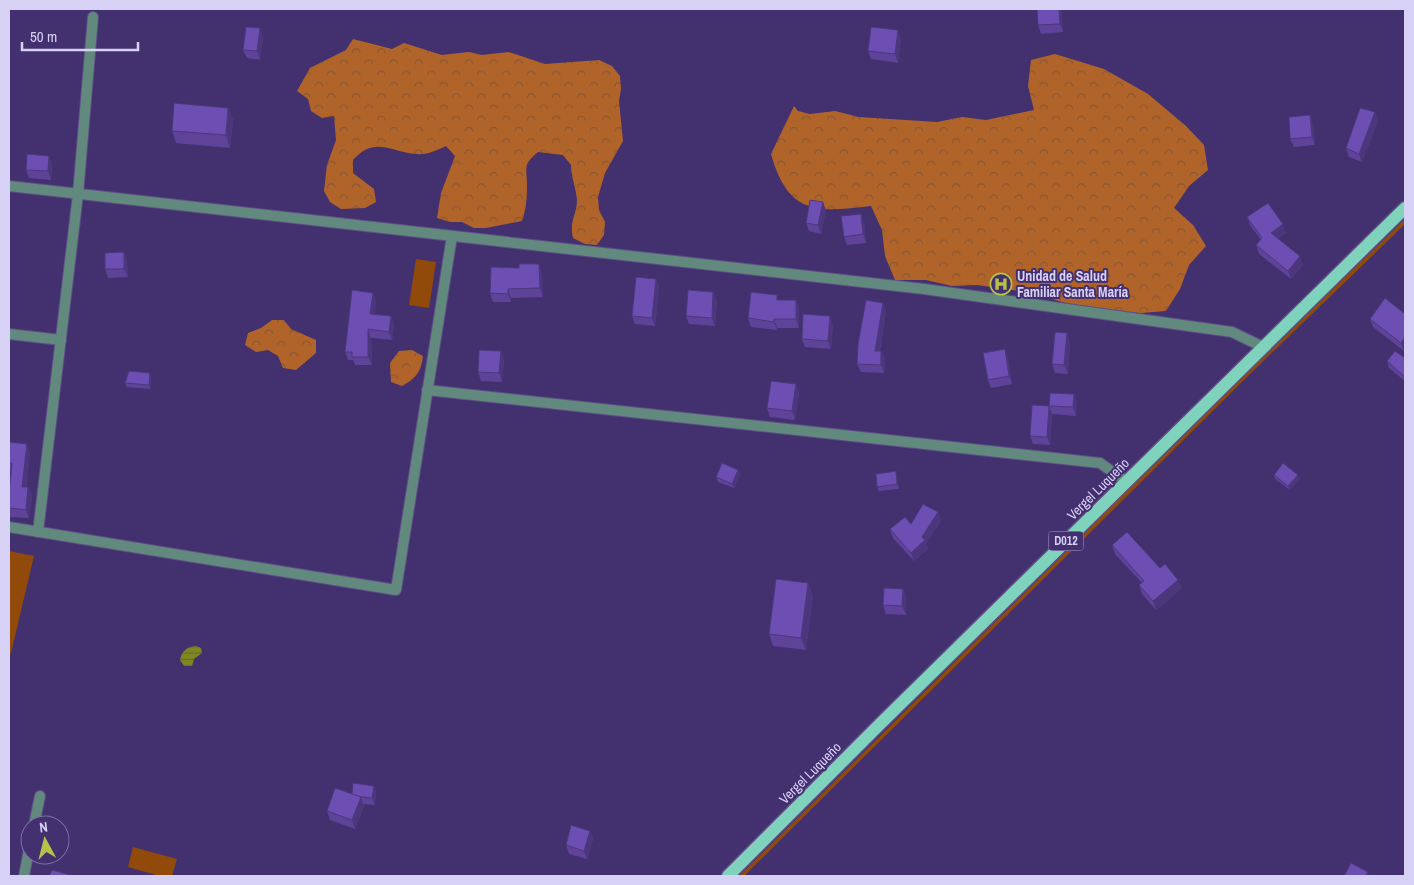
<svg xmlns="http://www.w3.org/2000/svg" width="1414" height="885" viewBox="0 0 1414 885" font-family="'Archivo Narrow',sans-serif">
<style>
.forest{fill:url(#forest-crowns)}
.pitch{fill:#914a0a}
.water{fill:url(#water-rules)}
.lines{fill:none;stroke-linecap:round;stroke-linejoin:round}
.minor-casing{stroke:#5e4d87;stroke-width:12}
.primary-casing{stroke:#5e4d87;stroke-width:15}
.minor{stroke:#62897e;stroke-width:10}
.primary{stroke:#7fd3bc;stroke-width:12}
.wall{fill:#5e4399}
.shaded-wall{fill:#4c377d}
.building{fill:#6d4eb2;stroke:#4c377d}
.labels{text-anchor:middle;stroke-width:4;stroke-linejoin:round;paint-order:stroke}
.shield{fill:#43306f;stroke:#aba1ce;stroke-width:1}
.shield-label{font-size:12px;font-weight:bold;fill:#d8d1f6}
.poi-label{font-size:14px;font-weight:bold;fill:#d8d1f6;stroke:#43306f;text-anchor:start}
.street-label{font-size:14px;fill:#d8d1f6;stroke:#43306f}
</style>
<defs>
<pattern id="forest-crowns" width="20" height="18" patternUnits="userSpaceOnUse" patternTransform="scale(1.25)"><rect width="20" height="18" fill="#b16429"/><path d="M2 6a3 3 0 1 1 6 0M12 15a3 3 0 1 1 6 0" fill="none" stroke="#8a5735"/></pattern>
<pattern id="water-rules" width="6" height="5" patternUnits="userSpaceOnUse" patternTransform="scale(1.25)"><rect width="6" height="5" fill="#7e8720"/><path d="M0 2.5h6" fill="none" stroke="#696e2f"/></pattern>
</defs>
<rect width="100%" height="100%" fill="#43306f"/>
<!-- forest -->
<g class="forest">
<path d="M353,39L392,49L404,43L442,55L469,52L482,55L509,52L545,64L599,60L612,66L620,76L621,89L619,101L623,141L605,173L598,197L599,210L605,222L604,235L597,245L585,244L573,238C569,220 577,215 577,200C576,188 571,177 571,165L563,155L538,152C522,165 527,168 527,186C527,198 526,210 522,221L486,228H474L462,222H450L437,218L441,193L455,156L446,146C439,149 432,153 423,154C395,156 377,133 353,160V173L374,189L376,202L365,208L341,209L330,202L324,191L327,165L336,140L334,116L322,118L311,111L308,99L297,91L310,68L346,50Z"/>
<path d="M1055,54L1104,69L1148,94L1186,126L1204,145L1208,170L1189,186L1174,208L1193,225L1206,246L1189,265L1180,289L1166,311L1141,313L1088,310L1033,293L977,285L952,286L926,280H895L885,256L882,230L871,206C815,213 788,214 771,154L794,106L798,111L810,114L835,111L859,117L937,122L962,117L986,120L1034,110L1028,86L1031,60Z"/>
<polygon points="272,320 284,320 291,329 316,340 316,353 296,370 283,368 278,356 268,350 256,352 245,345 248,333 261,328"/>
<path d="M412,350L423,356C421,372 416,378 402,386L391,382L390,363L399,351Z"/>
</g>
<!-- pitch -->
<g class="pitch">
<polygon points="1405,219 1405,224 1244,380 744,876 739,876 1241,378"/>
<polygon points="416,259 436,262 429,308 409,305"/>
<polygon points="9,551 34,556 11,653 9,653"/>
<polygon points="133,847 177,859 172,876 160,876 128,867"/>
</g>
<!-- water -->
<path class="water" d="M196,646L201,648L202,653L194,659L192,666H184L180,660C182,650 187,647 196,646Z"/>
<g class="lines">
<!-- minor casing -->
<g class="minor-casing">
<g id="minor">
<polyline points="9,186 924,289 1232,332 1263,347"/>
<polyline points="9,334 61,340"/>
<polyline points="427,390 1100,463 1127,482"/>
<polyline points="9,527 396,590 452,236"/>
<polyline points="38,532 78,194 93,17"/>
<polyline points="34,825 40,796"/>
<polyline points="24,876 30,844"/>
</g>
</g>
<!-- primary casing -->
<g class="primary-casing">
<polyline id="primary" points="728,876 879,725 1405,208"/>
</g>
<!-- minor -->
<use href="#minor" class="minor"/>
<!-- primary -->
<use href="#primary" class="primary"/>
</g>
<!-- wall -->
<g class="wall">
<polygon points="1061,9 1063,32 1041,34 1038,25"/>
<polygon points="263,37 260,60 247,58 243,50"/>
<polygon points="901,39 898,63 871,59 868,51"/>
<polygon points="228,108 233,120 230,148 176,143 172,131"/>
<polygon points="1310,115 1313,124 1315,145 1294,147 1290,139"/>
<polygon points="1378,120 1362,162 1349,157 1346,148"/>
<polygon points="49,156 52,164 51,180 29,178 26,170"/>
<polygon points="826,210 821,234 809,231 806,223"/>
<polygon points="1247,217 1286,233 1278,238 1303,265 1291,279 1259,254 1256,245 1261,240 1250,225"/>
<polygon points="864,222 866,243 847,245 844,237"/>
<polygon points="124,252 127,261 128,277 108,278 105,269"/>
<polygon points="542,272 543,297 511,298 511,302 493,302 490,293"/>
<polygon points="656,279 659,287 655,326 635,324 632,316"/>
<polygon points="713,292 717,301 715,326 689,324 686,316"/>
<polygon points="373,293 376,301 374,314 391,316 394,325 392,340 371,338 372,365 355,365 353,360 348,360 345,352"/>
<polygon points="1385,298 1404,351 1373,327 1370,319"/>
<polygon points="779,300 796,300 799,308 799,328 777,328 777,330 751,327 748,318"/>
<polygon points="886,311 880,351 881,351 885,360 884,373 861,372 857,364"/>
<polygon points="833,325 831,349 805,347 802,339"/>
<polygon points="1070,341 1068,374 1055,373 1052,364"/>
<polygon points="1005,349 1008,358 1012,384 991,388 988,380"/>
<polygon points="1405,358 1405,381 1389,368 1387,361"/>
<polygon points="504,359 502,382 481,381 478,372"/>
<polygon points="151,377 150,389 127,387 125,383"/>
<polygon points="796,384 799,393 795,420 770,417 767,408"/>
<polygon points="1077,403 1076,416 1052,414 1050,445 1033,444 1030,436 1049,406"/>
<polygon points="9,442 30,452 26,487 28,487 32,496 29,518 10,517 9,512 9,494 11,471 9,471"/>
<polygon points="738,470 740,474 734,488 718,482 716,477"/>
<polygon points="896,471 897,476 899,489 879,491 877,487"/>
<polygon points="1274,475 1300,479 1290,490 1275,479"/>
<polygon points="941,521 926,543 928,549 914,561 893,538 890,529 911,524"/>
<polygon points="1112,545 1160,568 1182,588 1156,610 1142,594 1139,585 1142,583 1115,554"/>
<polygon points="808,583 813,596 806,650 773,646 769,634"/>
<polygon points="903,589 906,597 906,615 886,614 883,605"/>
<polygon points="374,786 376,793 375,805 363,804 364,806 355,829 330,820 327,811"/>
<polygon points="590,831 593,839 587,859 569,854 566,845"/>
</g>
<!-- shaded-wall -->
<g class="shaded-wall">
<polygon points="1059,9 1061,9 1063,32 1060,24"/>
<polygon points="260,28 263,37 260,60 257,51"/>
<polygon points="898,30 901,39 898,63 895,54"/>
<polygon points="228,108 233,120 230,148 226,135"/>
<polygon points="1375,112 1378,120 1362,162 1359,154"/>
<polygon points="1310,115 1313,124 1315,145 1312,137"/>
<polygon points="49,156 52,164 51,180 48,171"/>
<polygon points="823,202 826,210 821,234 818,225"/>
<polygon points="861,214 864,222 866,243 863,234"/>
<polygon points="1283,224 1286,233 1274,241 1271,233"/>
<polygon points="124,252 127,261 128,277 124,269"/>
<polygon points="1300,256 1303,265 1291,279 1288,271"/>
<polygon points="539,264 542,272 543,297 540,288"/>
<polygon points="656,279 659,287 655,326 652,318"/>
<polygon points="508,289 511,298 511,302 508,294"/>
<polygon points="713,292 717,301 715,326 712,318"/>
<polygon points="373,293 376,301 374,323 370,314"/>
<polygon points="796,300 799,308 799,328 796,319"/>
<polygon points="883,303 886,311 878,359 875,351"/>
<polygon points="391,316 394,325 392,340 389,332"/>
<polygon points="830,316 833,325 831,349 828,341"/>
<polygon points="774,319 777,328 777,330 774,322"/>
<polygon points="368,329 371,338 372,365 368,357"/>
<polygon points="1067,333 1070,341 1068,374 1064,365"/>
<polygon points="1405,337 1405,350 1404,351 1401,343"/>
<polygon points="1005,349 1008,358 1012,384 1009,376"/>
<polygon points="501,351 504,359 502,382 499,373"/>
<polygon points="881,351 885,360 884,373 881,365"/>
<polygon points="150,373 151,377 150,389 149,385"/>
<polygon points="796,384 799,393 795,420 792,411"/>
<polygon points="1074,394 1077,403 1076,416 1073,407"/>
<polygon points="1049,406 1052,414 1050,445 1047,437"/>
<polygon points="27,444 30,452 26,495 22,487"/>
<polygon points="738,470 740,474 734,488 732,484"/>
<polygon points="896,471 897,476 899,489 897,484"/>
<polygon points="1298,475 1300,479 1290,490 1288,486"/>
<polygon points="28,487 32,496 29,518 26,510"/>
<polygon points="938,512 941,521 926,543 928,549 914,561 911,553"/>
<polygon points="1178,580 1182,588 1156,610 1153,601"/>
<polygon points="808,583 813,596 806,650 801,638"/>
<polygon points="903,589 906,597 906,615 902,606"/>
<polygon points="374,786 376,793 375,805 372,798"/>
<polygon points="361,797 364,806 355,829 352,820"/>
<polygon points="590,831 593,839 587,859 584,851"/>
<polygon points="1368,872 1369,876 1365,876"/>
</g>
<!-- building -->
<g class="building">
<polygon points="1037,9 1059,9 1060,24 1038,25"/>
<polygon points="246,27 260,28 257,51 243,50"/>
<polygon points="871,27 898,30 895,54 868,51"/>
<polygon points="174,103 228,108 226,135 172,131"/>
<polygon points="1360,108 1375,112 1359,154 1346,148"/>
<polygon points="1310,115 1312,137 1290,139 1289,117"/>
<polygon points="27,154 49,156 48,171 26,170"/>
<polygon points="810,200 823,202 818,225 806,223"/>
<polygon points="1268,203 1283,224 1271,233 1300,256 1288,271 1256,245 1262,238 1247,217"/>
<polygon points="861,214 863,234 844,237 841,216"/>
<polygon points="124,252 124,269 105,269 105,253"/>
<polygon points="519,264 539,264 540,288 508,289 508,294 490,293 491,267 519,268"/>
<polygon points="636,277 656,279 652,318 632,316"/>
<polygon points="352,290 373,293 370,314 391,316 389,332 368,329 368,357 352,357 352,352 345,352"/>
<polygon points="688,290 713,292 712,318 686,316"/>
<polygon points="751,292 777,295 777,300 796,300 796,319 774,319 774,322 748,318"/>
<polygon points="1385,298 1405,314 1405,337 1401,343 1370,319"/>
<polygon points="866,300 883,303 875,351 881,351 881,365 857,364 858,344"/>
<polygon points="803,314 830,316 828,341 802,339"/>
<polygon points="1055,332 1067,333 1064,365 1052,364"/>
<polygon points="1005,349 1009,376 988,380 983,353"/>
<polygon points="479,350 501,351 499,373 478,372"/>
<polygon points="1395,351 1405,358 1405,377 1387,361"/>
<polygon points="129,371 150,373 149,385 125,383"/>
<polygon points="771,381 796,384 792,411 767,408"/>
<polygon points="1050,393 1074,394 1073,407 1049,406"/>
<polygon points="1032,405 1049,406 1047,437 1030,436"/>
<polygon points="9,442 27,444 22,487 28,487 26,510 9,508 9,494 12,463 9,463"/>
<polygon points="722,463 738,470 732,484 716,477"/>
<polygon points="1283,463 1298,475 1288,486 1274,475"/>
<polygon points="896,471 897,484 877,487 876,474"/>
<polygon points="923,504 938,512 922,537 925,540 911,553 890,529 905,517 911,524"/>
<polygon points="1127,532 1160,568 1165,564 1178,580 1153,601 1139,585 1144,581 1112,545"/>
<polygon points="776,579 808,583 801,638 769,634"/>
<polygon points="884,588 903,589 902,606 883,605"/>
<polygon points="353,783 374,786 372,798 356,796 352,794"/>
<polygon points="335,788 361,797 352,820 327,811"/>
<polygon points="571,825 590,831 584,851 566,845"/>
<polygon points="1351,863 1368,872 1365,876 1344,876"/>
<polygon points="52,870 74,876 49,876"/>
</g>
<!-- icons -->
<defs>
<g id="hospital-ring" transform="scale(1.125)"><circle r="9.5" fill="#43306f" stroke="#b6c149" stroke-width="1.5"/><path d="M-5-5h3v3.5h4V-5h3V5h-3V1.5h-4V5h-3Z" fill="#b6c149"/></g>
</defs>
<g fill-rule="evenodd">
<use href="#hospital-ring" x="1001" y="284"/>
</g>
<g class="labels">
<!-- shield labels -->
<rect class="shield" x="1048.5" y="531.5" width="35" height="19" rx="4"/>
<g class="shield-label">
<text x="1066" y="545">D012</text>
</g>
<!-- poi labels -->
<g class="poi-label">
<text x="1017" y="281">Unidad de Salud<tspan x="1017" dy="16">Familiar Santa María</tspan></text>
</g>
<!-- street labels -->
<g class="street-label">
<text transform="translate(1098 489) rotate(-45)" y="5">Vergel Luqueño</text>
<text transform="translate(810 773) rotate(-45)" y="5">Vergel Luqueño</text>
</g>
</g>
<!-- border -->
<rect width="1414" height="885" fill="none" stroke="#d8d1f6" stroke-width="20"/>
<!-- north arrow -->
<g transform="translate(45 840) rotate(353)"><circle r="24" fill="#43306f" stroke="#7f70a5"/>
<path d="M0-4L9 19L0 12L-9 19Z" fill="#b6c149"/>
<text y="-8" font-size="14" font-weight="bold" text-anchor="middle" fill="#d8d1f6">N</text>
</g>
<!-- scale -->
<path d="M22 42v8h116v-8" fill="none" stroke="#d8d1f6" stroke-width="2.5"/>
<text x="30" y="42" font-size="15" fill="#d8d1f6" stroke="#43306f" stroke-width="4" paint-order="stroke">50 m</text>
</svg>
